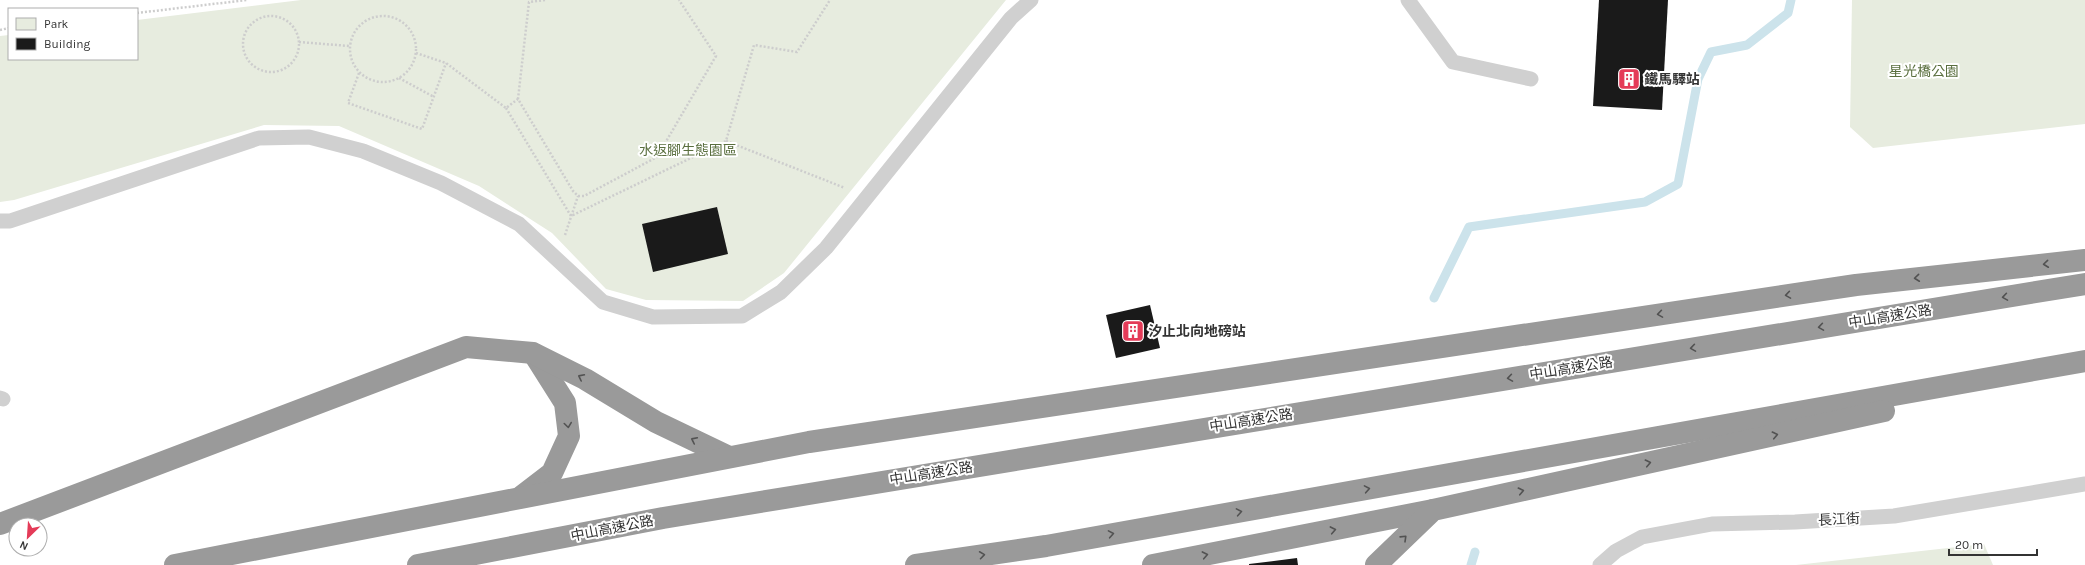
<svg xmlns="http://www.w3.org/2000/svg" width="2085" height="565" viewBox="0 0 2085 565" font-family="Karla,'Noto Sans TC',sans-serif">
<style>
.green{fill:#e7ecdf}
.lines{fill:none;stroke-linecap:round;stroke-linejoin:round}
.stream{stroke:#cce3eb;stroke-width:9}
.building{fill:#1a1a1a}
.path{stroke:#cdcdcd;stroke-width:2.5;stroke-dasharray:2 2;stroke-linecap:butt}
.service{stroke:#d0d0d0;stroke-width:15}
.motorway{stroke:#9a9a9a;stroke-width:22}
.oneway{stroke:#525252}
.labels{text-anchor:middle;stroke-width:4;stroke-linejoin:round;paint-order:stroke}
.park-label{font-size:14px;fill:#5a6f3f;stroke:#fff}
.poi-label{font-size:14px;font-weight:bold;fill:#333;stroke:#fff;text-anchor:start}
.street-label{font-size:14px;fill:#333;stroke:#fff}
</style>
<rect width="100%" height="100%" fill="#fff"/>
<!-- green -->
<g class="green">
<polygon points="301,0 1006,0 784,273 743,301 646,300 606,289 552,233 479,186 339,126 264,125 14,200 0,202 0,36 9,35 9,59 137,59 137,20"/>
<polygon points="1852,0 2085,0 2085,124 1873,148 1850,127"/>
<polygon points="1984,544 1993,565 1796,565"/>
</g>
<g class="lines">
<!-- stream -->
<g class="stream">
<polyline points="1434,298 1469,227 1645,202 1678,184 1698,79 1711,52 1747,45 1788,13 1791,0"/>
<polyline points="1471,565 1475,552"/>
</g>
</g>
<!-- building -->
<g class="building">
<polygon points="1599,0 1668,0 1662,110 1593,106"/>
<polygon points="717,207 728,254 653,272 642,224"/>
<polygon points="1150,305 1160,348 1116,358 1106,315"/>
<polygon points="1297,558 1298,565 1249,565 1249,564"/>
</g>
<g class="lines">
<!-- path -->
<g class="path">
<polyline points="545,0 529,2 518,99 573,191 578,196 584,196 657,157 716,56 679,0"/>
<polyline points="137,13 247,0"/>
<circle cx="383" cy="49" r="33"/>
<circle cx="271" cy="44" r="28"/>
<polyline points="0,30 9,28"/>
<polyline points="299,42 349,46"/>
<polyline points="416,53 446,63 506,108 518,99"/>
<polyline points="359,73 348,103 422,129 446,63"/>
<polyline points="399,78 434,97"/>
<polyline points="506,108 571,216 726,141 754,45 797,52 830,0"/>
<polyline points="726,141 845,188"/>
<polyline points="565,235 578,196"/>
</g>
<!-- service -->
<g class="service">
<polyline points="1408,0 1453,62 1531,79"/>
<polyline points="0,221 10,221 259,138 309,137 363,151 441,183 519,224 603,302 653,317 742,316 781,292 826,248 1011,18 1031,0"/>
<polyline points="0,398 3,399"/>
<polyline points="1600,565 1616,551 1642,537 1712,524 1795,522 1894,516 2085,484"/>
</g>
<!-- motorway -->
<g class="motorway">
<polyline points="522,496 552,473 569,436 565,403 534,354"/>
<polyline points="0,524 466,347 533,353 585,379 656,422 729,457"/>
<polyline points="175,565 809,442 1856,285 2085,260"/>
<polyline points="418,565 663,518 809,494 2085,284"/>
<polyline points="916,565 1046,546 2085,361"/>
<polyline points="1153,565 1433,510"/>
<polyline points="1376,565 1433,510 1884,411"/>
</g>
</g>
<!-- one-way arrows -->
<defs><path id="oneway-chevron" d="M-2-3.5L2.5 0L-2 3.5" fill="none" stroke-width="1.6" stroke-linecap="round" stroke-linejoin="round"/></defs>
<g class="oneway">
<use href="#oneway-chevron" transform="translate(2046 264) rotate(174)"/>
<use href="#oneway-chevron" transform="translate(1917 278) rotate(174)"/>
<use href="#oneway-chevron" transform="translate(1788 295) rotate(171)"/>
<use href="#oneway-chevron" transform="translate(2005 297) rotate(171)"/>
<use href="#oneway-chevron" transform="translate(1660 314) rotate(171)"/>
<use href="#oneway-chevron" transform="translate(1821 327) rotate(171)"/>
<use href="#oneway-chevron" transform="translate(1693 348) rotate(171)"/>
<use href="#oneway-chevron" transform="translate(581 377) rotate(-153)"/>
<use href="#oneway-chevron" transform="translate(1510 378) rotate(171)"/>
<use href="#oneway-chevron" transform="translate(568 425) rotate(82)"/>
<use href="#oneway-chevron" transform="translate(1775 435) rotate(-12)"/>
<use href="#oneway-chevron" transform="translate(694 440) rotate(-154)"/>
<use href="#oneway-chevron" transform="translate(1648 463) rotate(-12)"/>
<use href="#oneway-chevron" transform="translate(1367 489) rotate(-10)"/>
<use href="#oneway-chevron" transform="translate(1521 491) rotate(-12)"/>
<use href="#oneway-chevron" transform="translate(1239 512) rotate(-10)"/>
<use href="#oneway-chevron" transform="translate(1333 530) rotate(-11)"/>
<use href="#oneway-chevron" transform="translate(1111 534) rotate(-10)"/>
<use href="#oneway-chevron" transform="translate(1404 538) rotate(-44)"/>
<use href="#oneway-chevron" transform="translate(982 555) rotate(-8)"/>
<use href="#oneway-chevron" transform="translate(1205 555) rotate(-11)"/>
</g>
<!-- icons -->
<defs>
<g id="building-square" transform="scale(1.15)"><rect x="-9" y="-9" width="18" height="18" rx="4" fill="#e43b58" stroke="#fff"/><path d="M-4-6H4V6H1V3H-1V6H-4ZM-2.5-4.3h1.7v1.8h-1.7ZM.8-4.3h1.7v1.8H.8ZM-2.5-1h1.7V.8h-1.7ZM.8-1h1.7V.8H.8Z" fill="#fff"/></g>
</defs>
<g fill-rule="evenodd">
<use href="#building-square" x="1629" y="79"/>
<use href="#building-square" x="1133" y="331"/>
</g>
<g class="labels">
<!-- park labels -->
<g class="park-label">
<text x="1924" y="76">星光橋公園</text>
<text x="688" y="155">水返腳生態園區</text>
</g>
<!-- poi labels -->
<g class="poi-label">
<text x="1644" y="84">鐵馬驛站</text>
<text x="1148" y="336">汐止北向地磅站</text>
</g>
<!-- street labels -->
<g class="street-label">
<text transform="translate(1890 316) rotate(-9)" y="5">中山高速公路</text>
<text transform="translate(1571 368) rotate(-9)" y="5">中山高速公路</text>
<text transform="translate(1251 420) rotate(-9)" y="5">中山高速公路</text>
<text transform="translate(931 473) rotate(-9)" y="5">中山高速公路</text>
<text transform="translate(1839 519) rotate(-3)" y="5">長江街</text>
<text transform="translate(612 528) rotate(-11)" y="5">中山高速公路</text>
</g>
</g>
<!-- legend -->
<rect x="8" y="8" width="130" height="52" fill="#ffffff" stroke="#adadad"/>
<rect x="16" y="18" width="20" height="12" fill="#e7ecdf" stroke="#adadad"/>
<text x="44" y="28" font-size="12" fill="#333333">Park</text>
<rect x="16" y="38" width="20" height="12" fill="#1a1a1a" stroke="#adadad"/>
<text x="44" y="48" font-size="12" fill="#333333">Building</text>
<!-- north arrow -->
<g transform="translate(28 537) rotate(205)"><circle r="19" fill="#ffffff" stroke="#adadad"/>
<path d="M0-3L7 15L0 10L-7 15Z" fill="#e43b58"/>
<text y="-6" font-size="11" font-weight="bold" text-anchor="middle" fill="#333333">N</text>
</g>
<!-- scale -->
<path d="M1949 549v6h88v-6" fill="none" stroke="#333333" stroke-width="2"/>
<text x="1955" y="549" font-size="12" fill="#333333" stroke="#ffffff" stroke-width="3" paint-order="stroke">20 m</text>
</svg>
